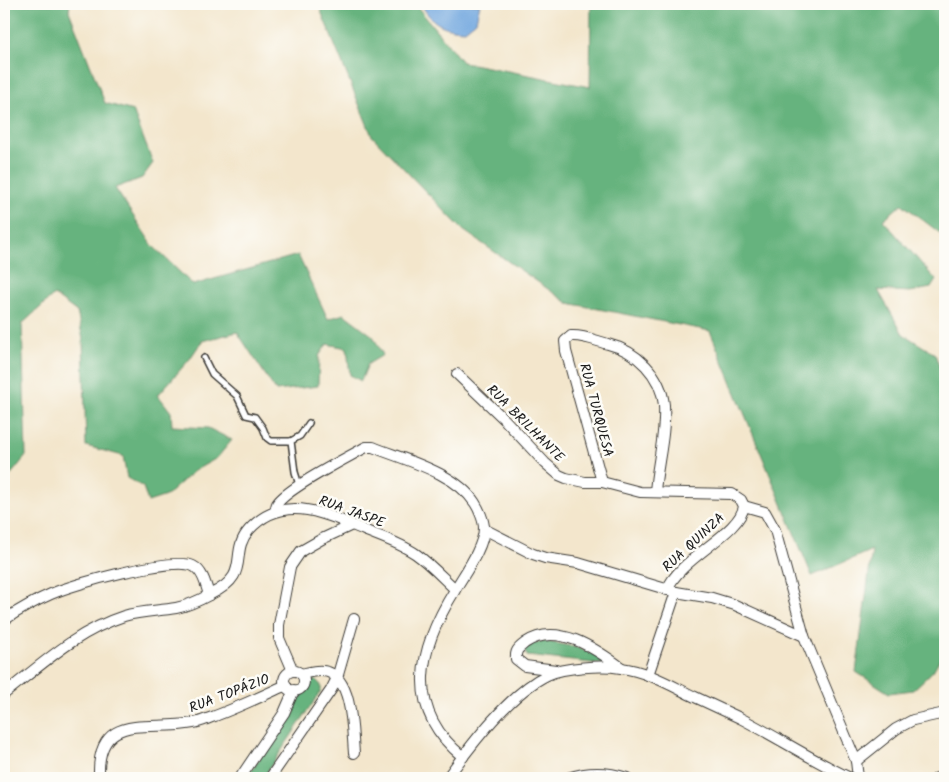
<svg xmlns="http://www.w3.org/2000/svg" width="949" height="782" viewBox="0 0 949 782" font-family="Kalam,sans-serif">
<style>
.forest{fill:#66b37e;stroke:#41684d}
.water{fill:#72a7df;stroke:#47627e}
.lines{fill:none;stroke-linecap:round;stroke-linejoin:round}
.service-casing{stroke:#3c3a36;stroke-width:8}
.minor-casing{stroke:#3c3a36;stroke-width:12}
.service{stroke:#fff;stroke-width:5}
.minor{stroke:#fff;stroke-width:10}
.labels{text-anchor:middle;stroke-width:5;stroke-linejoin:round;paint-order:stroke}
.street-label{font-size:14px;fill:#1c1c1c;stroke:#fdfcf7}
</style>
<rect width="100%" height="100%" fill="#fdfcf7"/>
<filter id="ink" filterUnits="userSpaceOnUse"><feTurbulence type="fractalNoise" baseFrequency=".02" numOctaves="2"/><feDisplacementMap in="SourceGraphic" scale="10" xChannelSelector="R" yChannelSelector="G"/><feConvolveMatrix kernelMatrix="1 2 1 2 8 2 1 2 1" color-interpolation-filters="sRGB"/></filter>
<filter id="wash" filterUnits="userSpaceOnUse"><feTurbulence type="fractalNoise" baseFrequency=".0096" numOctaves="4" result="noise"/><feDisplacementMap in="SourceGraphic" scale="20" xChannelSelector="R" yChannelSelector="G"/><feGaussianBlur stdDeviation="1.12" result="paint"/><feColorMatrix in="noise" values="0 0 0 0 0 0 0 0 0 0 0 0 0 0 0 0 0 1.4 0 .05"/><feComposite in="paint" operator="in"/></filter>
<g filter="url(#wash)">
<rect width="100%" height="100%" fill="#f3e6cc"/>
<!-- forest -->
<g class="forest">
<polygon points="4,4 70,4 69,11 105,103 133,111 153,163 142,178 115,188 153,246 193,285 298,255 328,319 344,314 373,336 383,355 368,364 361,381 350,375 347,348 327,344 319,356 318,386 276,391 237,332 202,341 189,360 158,395 171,412 172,426 208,428 232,440 217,458 194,471 166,496 148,502 143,487 127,478 123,456 86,446 83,339 77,312 54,295 22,324 26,456 4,483"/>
<polygon points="318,4 415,4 462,62 590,87 591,4 945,4 945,237 902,204 883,220 936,280 931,288 910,292 878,290 903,334 935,354 945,383 945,650 933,671 913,690 889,693 856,672 872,550 812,576 710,331 568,303 463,230 372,136"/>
<path d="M542,641C566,645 592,648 610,665L527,656L524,649L532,644Z"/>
<polygon points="314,680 317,681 321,685 321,691 263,778 247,778 307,684"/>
</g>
<!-- water -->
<path class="water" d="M421,4H480L476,21L465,30C443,29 432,24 421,4Z"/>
</g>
<g filter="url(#ink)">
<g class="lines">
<!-- service casing -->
<g class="service-casing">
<g id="service">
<polyline points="204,358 212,374 237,396 246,415 255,417 263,428 267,438 271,441 291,441"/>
<polyline points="299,485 295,472 291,441 300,436 309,423"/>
</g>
</g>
<!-- minor casing -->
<g class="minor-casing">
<g id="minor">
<path d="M457,374L504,419L545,463L559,475L566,478L585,482H602L640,492L732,494L741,500L744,506C740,534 679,558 667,590"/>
<path d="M602,482L566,351L565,341L571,336C584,335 596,341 608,344C637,351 661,375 664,405C666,434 657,464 655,492"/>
<polyline points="744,506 765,512 775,530 804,636 856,761 858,778"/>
<path d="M275,511C276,509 276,506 277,504C287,488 347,458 366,447H373C405,460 456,473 475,503C479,509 484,521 484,528C484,547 464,574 455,590C419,648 403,708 463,757"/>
<polyline points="484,529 533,554 545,558 578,563 676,592 712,598 735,605 804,636"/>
<path d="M4,620C19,610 35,601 51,594C73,584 173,556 193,566C203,571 206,585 209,595"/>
<path d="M556,670L525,666L516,659C515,650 519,648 525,643C557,621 596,649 622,668"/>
<polyline points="293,671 279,638 279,625 290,567 301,551 322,539 352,525"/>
<circle cx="294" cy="681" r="10"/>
<path d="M301,674C310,672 320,669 328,672C353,680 352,732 354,753"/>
<polyline points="648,675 676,592"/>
<path d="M4,694C41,665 77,631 124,616C141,611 158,611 176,608C188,606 200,600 211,594C253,574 228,554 249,530C283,492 326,514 364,530C381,537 400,543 416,554C430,564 442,577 455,589"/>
<polyline points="856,761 896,729 913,720 945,713"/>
<path d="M99,778C96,709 149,732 193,723C201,722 208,718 215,716C239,707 262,696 286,685"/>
<polyline points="240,778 284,713 294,690"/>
<polyline points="270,778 331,690 337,678 354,619"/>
<path d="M447,778C471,745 510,693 547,675C564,667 602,665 621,668C647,671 672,686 695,697C710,704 725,711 740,718C777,737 812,760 850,778"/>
<path d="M568,778C588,771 606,771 627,778"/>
<polyline points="937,778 945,778"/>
</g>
</g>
<!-- service -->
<use href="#service" class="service"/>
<!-- minor -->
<use href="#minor" class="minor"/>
</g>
</g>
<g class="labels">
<!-- street labels -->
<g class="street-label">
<text transform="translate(597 410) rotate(75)" y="5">RUA TURQUESA</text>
<text transform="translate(526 423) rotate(45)" y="5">RUA BRILHANTE</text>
<text transform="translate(352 511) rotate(20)" y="5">RUA JASPE</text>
<text transform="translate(693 542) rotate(-43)" y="5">RUA QUINZA</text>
<text transform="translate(229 693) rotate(-21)" y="5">RUA TOPÁZIO</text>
</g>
</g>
<!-- margin -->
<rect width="949" height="782" fill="none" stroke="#fdfcf7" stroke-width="20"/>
</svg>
